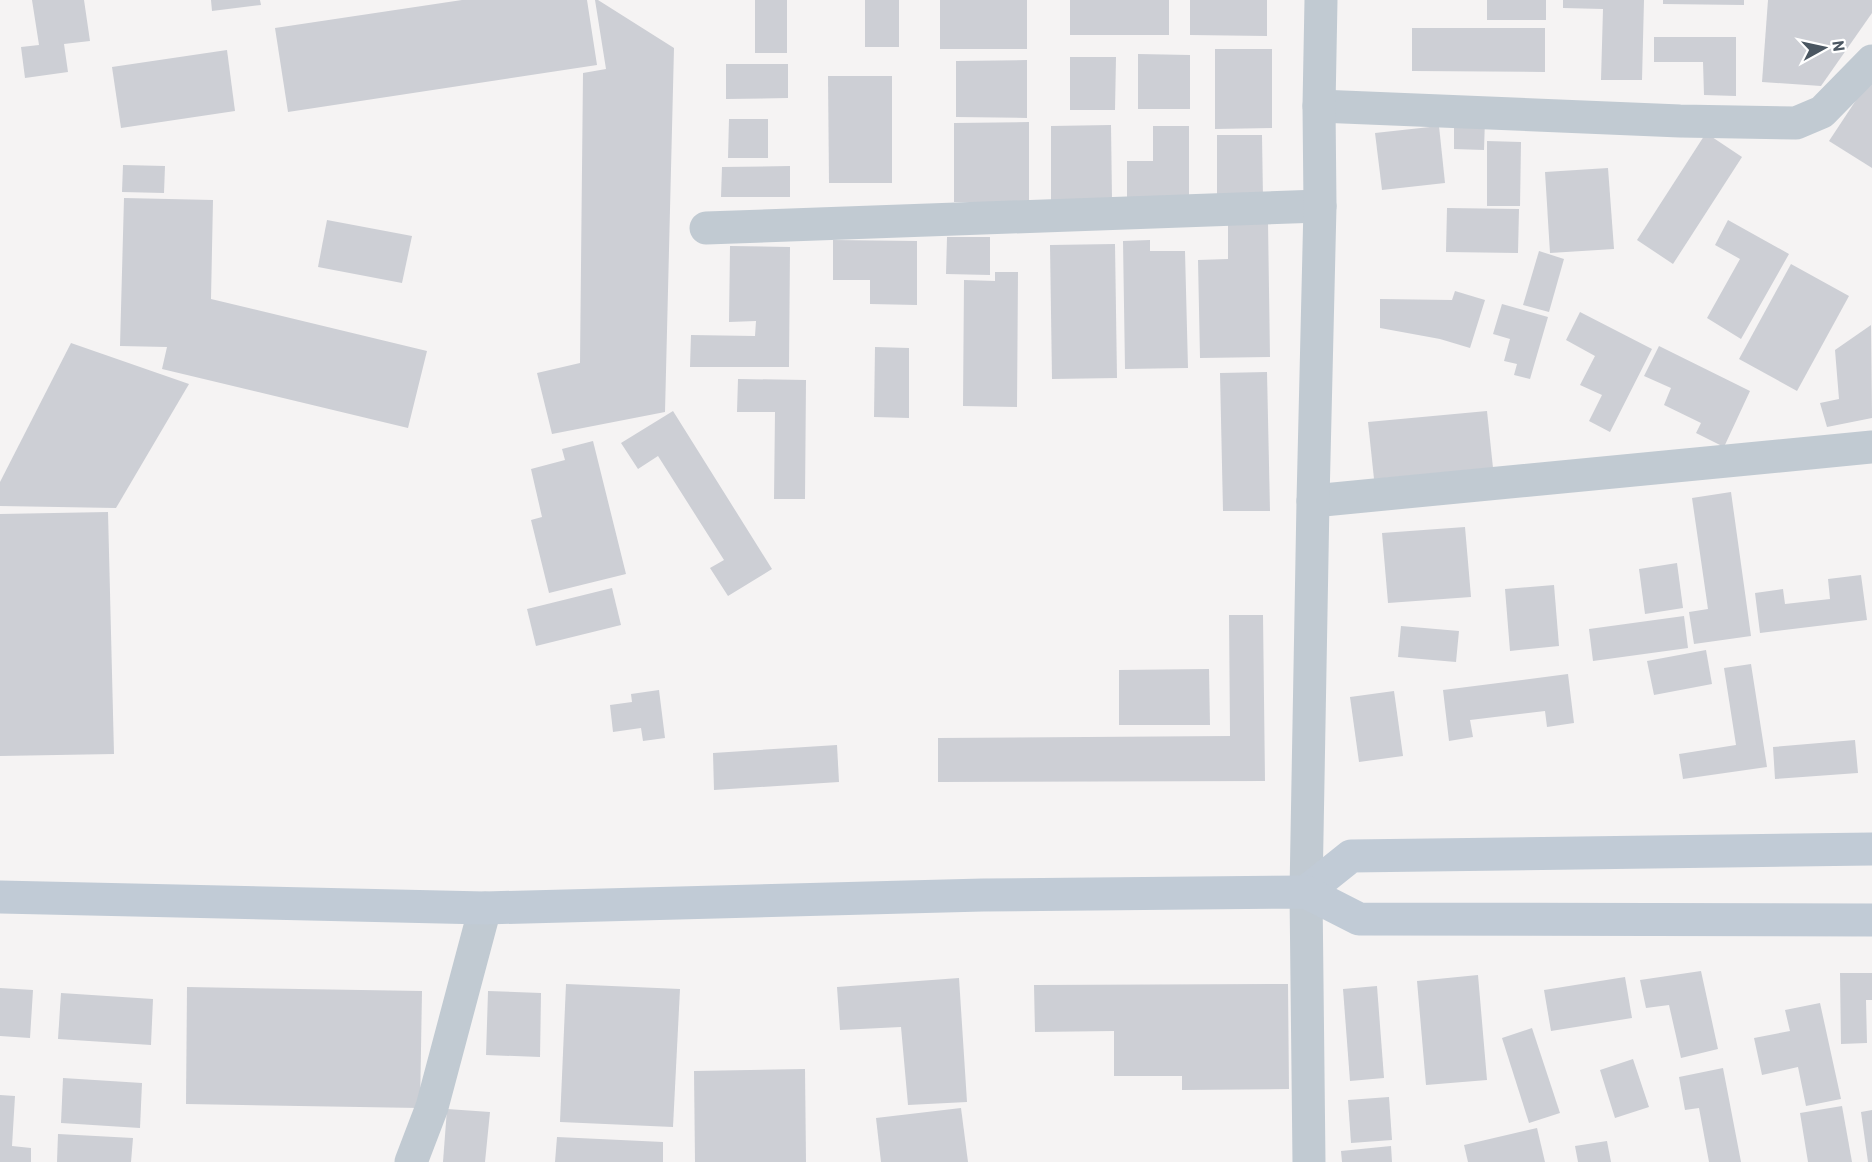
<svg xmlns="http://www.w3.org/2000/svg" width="1872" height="1162" viewBox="0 0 1872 1162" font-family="Barlow,sans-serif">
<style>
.building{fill:#cdcfd5}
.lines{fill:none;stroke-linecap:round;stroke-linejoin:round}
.street{stroke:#c1cad2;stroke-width:33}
.secondary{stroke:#c1cbd6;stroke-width:33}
</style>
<rect width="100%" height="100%" fill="#f5f3f3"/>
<!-- building -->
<g class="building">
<polygon points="32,0 84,0 90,41 64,44 68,72 25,78 21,47 39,45"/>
<polygon points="211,0 260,0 261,5 212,11"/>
<polygon points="462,0 587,0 597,65 288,112 275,28"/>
<polygon points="595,0 598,0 674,48 665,412 552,434 537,373 580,363 583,73 606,69"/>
<rect x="755" y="0" width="32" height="53"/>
<rect x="865" y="0" width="34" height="47"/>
<rect x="940" y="0" width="87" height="49"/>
<rect x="1070" y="0" width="99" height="35"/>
<polygon points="1190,0 1267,0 1267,36 1190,35"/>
<rect x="1487" y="0" width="59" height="20"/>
<polygon points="1563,0 1644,0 1642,80 1601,80 1603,9 1563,8"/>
<polygon points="1663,0 1744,0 1744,5 1663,4"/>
<polygon points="1768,0 1872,0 1872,13 1821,86 1762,82"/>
<polygon points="1412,28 1545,28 1545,72 1412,71"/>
<polygon points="1654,37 1736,37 1736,96 1704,95 1703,62 1654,62"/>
<polygon points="1215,49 1272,49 1272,128 1215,129"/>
<polygon points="227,50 235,111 121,128 112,67"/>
<polygon points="1138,54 1190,55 1190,109 1138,109"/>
<polygon points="1070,57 1116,57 1115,110 1070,110"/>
<polygon points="1027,60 1027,118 956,117 956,61"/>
<polygon points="726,64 788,64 788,98 726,99"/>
<polygon points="828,76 892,76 892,183 829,183"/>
<polygon points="1872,76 1872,168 1829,141"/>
<polygon points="1454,118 1485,119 1484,150 1454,149"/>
<polygon points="729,119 768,119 768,158 728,158"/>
<polygon points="1029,122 1029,202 954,202 954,123"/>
<polygon points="1111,125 1112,201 1051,202 1051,126"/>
<polygon points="1153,126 1189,126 1189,199 1127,199 1127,161 1153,161"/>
<polygon points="1439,126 1445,183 1382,190 1375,133"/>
<polygon points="1706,133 1742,157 1673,264 1637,240"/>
<polygon points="1217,135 1262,135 1263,200 1217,200"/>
<polygon points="1487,141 1521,142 1520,206 1487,206"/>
<polygon points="123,165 165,166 164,193 122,192"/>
<polygon points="790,166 790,197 721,197 722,167"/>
<polygon points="1608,168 1614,249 1550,253 1545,172"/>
<polygon points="124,198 213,200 211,299 427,351 408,428 162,369 167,347 120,346"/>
<polygon points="1447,208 1519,209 1518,253 1446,252"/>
<polygon points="327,220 412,236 402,283 318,267"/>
<polygon points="1728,220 1789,254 1741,339 1707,318 1740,259 1715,245"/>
<polygon points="1268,222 1270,357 1200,358 1198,260 1228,259 1228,223"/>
<polygon points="947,237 990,237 990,275 946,274"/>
<polygon points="833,240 917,241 917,305 870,304 870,280 833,280"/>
<polygon points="1150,240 1150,251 1185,251 1188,368 1125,369 1123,241"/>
<polygon points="1115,244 1117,378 1052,379 1050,245"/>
<polygon points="730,246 790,247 789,367 690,367 691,335 755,336 756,321 729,322"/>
<polygon points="1539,251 1564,259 1549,312 1523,305"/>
<polygon points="1791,264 1849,296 1797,391 1739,359"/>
<polygon points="995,272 1018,272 1017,407 963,406 964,280 995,281"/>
<polygon points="1455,291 1485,300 1470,348 1440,339 1380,328 1380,299 1452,300"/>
<polygon points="1502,304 1548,317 1530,379 1514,375 1517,364 1504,361 1510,339 1493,334"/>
<polygon points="1580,312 1652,349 1610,432 1589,421 1602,395 1580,385 1595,356 1566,340"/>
<polygon points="1871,325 1872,418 1827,427 1820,403 1839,399 1835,350"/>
<polygon points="71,343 189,384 116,508 0,506 0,482"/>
<polygon points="1659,346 1750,391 1724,447 1696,433 1701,423 1664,405 1671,388 1644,376"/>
<polygon points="875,347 909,348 909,418 874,417"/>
<polygon points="1267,372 1270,511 1223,511 1220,373"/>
<polygon points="738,379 806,380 805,499 774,499 775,412 737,412"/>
<polygon points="673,411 772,569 728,596 710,568 724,560 658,456 638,469 621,443"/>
<polygon points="1487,411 1493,468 1374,479 1368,422"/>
<polygon points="593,441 626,574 549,593 531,520 542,517 531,469 565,460 562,449"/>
<polygon points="1731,492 1751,636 1694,644 1689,612 1708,609 1692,498"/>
<polygon points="108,512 114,754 0,756 0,514"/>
<polygon points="1465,527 1471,597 1388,603 1382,533"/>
<polygon points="1677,563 1683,608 1645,614 1639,569"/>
<polygon points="1861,575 1867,620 1760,633 1755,593 1783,589 1785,604 1830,599 1828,579"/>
<polygon points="1554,585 1559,646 1510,651 1505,589"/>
<polygon points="612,588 621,625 536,646 527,609"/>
<polygon points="1229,615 1263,615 1265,781 938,782 938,738 1230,736"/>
<polygon points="1684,616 1688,648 1593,661 1589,629"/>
<polygon points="1401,626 1459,631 1456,662 1398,657"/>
<polygon points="1706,650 1712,684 1654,695 1647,661"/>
<polygon points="1751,664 1767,767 1683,779 1679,754 1736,745 1724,668"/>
<polygon points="1209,669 1210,725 1119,725 1119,670"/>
<polygon points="1568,674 1574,723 1547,727 1545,711 1470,720 1473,737 1449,741 1443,690"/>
<polygon points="659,690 665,738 643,741 641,728 613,732 610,705 632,702 631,694"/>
<polygon points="1394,691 1403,756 1359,762 1350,697"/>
<polygon points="1855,740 1858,773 1775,779 1773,747"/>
<polygon points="837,745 839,782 714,790 713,753"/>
<polygon points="1701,971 1718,1049 1681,1058 1669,1005 1646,1008 1640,980"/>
<polygon points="1840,973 1872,973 1872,1000 1866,1000 1867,1043 1841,1044"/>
<polygon points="1478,975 1487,1080 1426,1085 1417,981"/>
<polygon points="1625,977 1632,1018 1551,1031 1544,990"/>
<polygon points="959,978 967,1102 908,1105 901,1027 840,1030 837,987"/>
<polygon points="566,984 680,989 673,1127 560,1122"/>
<polygon points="1288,984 1289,1089 1182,1090 1182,1076 1114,1076 1114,1031 1035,1032 1034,985"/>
<polygon points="1377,986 1384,1078 1350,1081 1343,989"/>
<polygon points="187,987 422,991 420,1108 186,1104"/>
<polygon points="0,988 33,990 30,1038 0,1036"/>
<polygon points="488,991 541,993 540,1057 486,1055"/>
<polygon points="61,993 153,999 151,1045 58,1039"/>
<polygon points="1820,1003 1841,1099 1806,1106 1798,1067 1762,1075 1754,1038 1790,1031 1785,1010"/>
<polygon points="1532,1028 1560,1113 1529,1123 1502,1038"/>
<polygon points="1633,1059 1649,1107 1615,1118 1600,1070"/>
<polygon points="1723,1068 1741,1162 1709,1162 1699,1108 1685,1110 1679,1077"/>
<polygon points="805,1069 806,1162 695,1162 694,1071"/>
<polygon points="63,1078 142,1083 140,1128 61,1123"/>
<polygon points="0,1095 15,1096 12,1146 31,1148 31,1162 0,1162"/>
<polygon points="1389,1097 1392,1140 1351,1143 1348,1100"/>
<polygon points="1842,1106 1852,1162 1808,1162 1800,1113"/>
<polygon points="961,1108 968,1162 881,1162 876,1118"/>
<polygon points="447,1109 490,1112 485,1162 443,1162"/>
<polygon points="1872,1110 1872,1162 1868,1162 1861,1112"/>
<polygon points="1537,1128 1545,1162 1468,1162 1464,1145"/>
<polygon points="58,1134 133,1138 131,1162 57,1162"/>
<polygon points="557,1137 663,1142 663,1162 555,1162"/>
<polygon points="1607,1141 1611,1162 1578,1162 1575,1146"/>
<polygon points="1391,1146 1392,1162 1342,1162 1341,1151"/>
</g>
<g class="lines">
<!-- street -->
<g class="street">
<polyline points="1319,106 1680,121 1796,123 1822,112 1872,61"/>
<polyline points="706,228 1320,206"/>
<polyline points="1313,501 1872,447"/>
<polyline points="411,1162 432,1107 485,908"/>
<polyline points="1309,1162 1306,892 1313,501 1320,206 1319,106 1321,0"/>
</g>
<!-- secondary -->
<g class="secondary">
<polyline points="1306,892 1351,856 1872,849"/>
<polyline points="0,897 485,908 983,895 1306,892 1359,919 1872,920"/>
</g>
</g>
<!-- north arrow -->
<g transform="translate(1824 48) rotate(82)" stroke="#ffffff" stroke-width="4.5" paint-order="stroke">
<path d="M0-4.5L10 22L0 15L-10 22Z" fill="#4a5661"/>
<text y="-9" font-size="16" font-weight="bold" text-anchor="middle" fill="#4a5661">N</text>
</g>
</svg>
